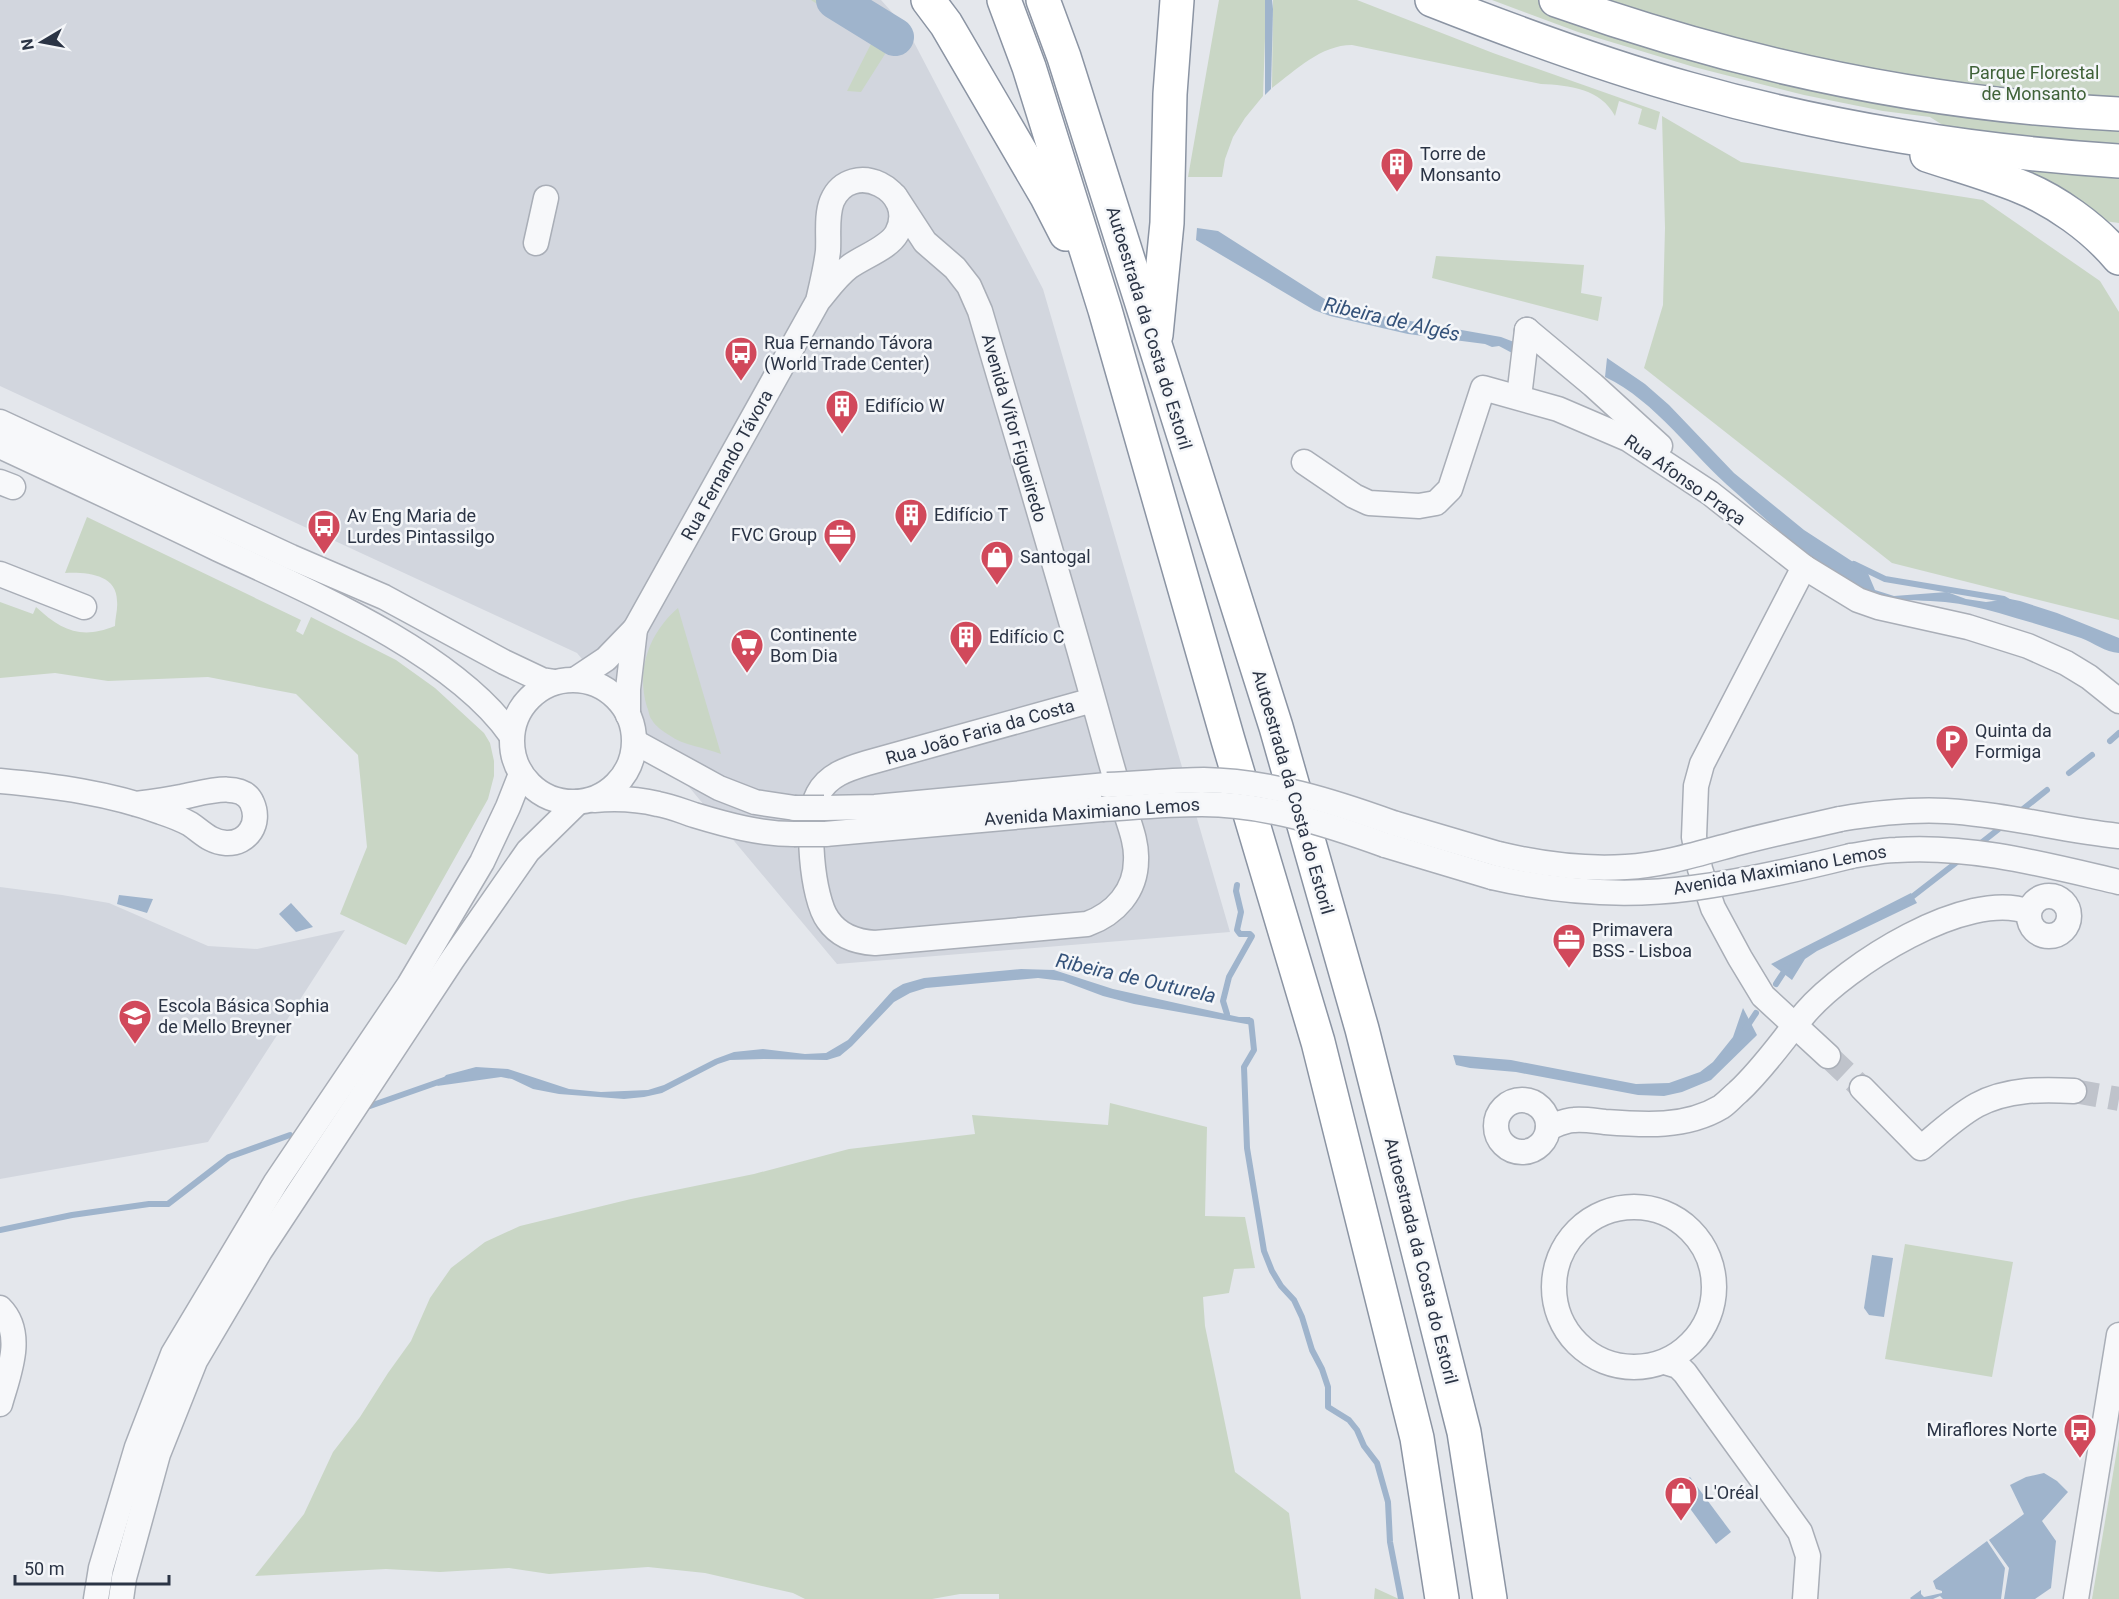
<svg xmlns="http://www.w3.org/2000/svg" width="2119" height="1599" viewBox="0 0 2119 1599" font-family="Roboto,sans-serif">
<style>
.built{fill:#d2d6de}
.green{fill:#c9d6c5}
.water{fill:#9fb4cc}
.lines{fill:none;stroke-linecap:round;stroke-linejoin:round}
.stream{stroke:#9fb4cc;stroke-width:6}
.river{stroke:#9fb4cc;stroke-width:38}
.minor-tunnel{stroke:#bfc3cb;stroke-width:24;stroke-dasharray:24 12;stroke-linecap:butt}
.minor-casing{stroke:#a9aeb7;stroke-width:27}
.highway-casing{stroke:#8b94a3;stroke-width:36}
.minor{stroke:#f7f8fa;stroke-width:24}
.highway{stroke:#fff;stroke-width:33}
.minor-bridge-casing{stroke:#a9aeb7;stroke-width:27;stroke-linecap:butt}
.minor-bridge{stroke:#f7f8fa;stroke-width:24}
.labels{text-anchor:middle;stroke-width:5;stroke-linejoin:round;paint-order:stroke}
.park-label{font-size:18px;fill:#3f6138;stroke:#f4f6f9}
.poi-label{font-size:18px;fill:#2b3445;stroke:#f4f6f9;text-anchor:start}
.street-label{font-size:18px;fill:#2b3445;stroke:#f4f6f9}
.water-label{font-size:20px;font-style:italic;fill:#34527a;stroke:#f4f6f9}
</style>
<rect width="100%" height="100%" fill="#e4e7ec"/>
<!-- built -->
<g class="built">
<polygon points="0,0 881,0 907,29 1043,289 1230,932 837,964 577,653 0,386"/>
<polygon points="0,887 62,895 109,903 208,946 257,949 345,930 208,1142 0,1179"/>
</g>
<!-- green -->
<g class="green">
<polygon points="811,0 852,0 899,32 861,92 847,91 873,40"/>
<polygon points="1219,0 1265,0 1266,9 1263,96 1245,118 1233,137 1225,159 1222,177 1188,177"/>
<path d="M1273,0H1357L1493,53L1660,112L1656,130L1638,124L1642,109L1619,101L1615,116C1601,89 1569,85 1541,84L1352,45C1321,45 1296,70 1272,88Z"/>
<polygon points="1492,0 2119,0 2119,223 2090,219 1930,117 1883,111 1804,95 1694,67 1578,32"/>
<polygon points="1662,116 1741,162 1983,200 2100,281 2119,312 2119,620 1892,563 1644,368 1663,305 1665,228"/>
<polygon points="1436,256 1584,265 1581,293 1602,297 1598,321 1432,278"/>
<path d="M87,517L301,620L296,631L303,635L311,617L396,660L435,688L484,733L490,743L494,761V776L488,799L406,945L340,914L367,847L358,755L296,694L208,677L108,681L55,673L0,678V602L33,614L36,607C61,630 81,640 115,626C115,618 118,609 117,601C117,574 86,572 65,573Z"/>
<path d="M678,608L721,754C704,747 684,746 669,735C664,732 655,726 652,720C649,717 649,711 647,707C636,669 649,633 678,608Z"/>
<polygon points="1110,1103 1207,1127 1205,1216 1245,1217 1255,1268 1234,1269 1229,1293 1203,1297 1205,1326 1235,1472 1289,1513 1301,1599 999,1599 999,1594 960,1594 932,1599 805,1599 793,1593 705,1573 648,1567 549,1574 509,1568 440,1572 386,1569 255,1576 304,1514 333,1452 360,1417 388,1373 411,1341 430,1298 451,1268 485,1242 520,1226 631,1199 754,1174 849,1149 975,1134 972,1115 1108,1125"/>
<polygon points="1905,1244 2013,1262 1992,1377 1885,1359"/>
<polygon points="2119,1438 2119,1599 2092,1599"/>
<polygon points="1375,1588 1399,1599 1374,1599"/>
</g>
<!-- water -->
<g class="water">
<polygon points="1265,0 1272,0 1273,9 1271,89 1265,95"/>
<polygon points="1197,228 1218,231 1331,303 1371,314 1501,337 1514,342 1514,354 1499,346 1492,347 1485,344 1408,334 1330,316 1314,310 1196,240"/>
<path d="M1607,358L1645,384L1669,405L1734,473L1804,530L1867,571L1875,590L1894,596L1947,592L1966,599L1986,602L2010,599L2020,601L2057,613L2119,638V653C2105,652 2094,643 2081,638C2054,629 2026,621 1999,613C1982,608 1963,604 1945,602C1926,600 1905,602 1886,597C1830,581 1777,529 1734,491C1692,455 1656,401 1605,377Z"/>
<polygon points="1911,893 1917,903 1817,951 1805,959 1792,980 1771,964"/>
<polygon points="119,895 153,899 147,913 117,904"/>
<polygon points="291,903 313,927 296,932 279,914"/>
<polygon points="1021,969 1054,970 1113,989 1239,1017 1250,1017 1252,1025 1134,1004 1103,996 1063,981 1038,978 926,988 910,993 894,1002 852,1046 840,1056 827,1060 764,1059 730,1060 718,1064 662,1093 644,1097 624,1099 559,1094 533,1089 512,1079 501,1077 437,1086 446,1075 476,1067 508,1069 569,1089 601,1092 648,1090 664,1085 715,1059 734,1052 763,1049 805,1054 826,1053 848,1040 893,990 903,984 924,978"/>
<polygon points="1743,1008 1757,1035 1754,1038 1711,1080 1682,1092 1664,1096 1638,1095 1516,1072 1470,1068 1456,1065 1453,1055 1511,1060 1636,1084 1669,1083 1700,1072 1713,1062 1733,1037"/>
<polygon points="1872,1255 1893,1258 1884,1317 1869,1315 1864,1308"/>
<polygon points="2044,1473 2057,1481 2068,1492 2042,1521 2056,1541 2051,1588 2035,1599 2004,1599 2009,1568 1989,1540 2024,1514 2010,1485 2026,1477"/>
<polygon points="1690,1477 1731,1532 1716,1544 1675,1488"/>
<polygon points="1987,1541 2005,1568 2001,1599 1943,1599 1940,1596 1933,1599 1911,1599 1910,1598 1921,1590 1921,1594 1924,1597 1942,1593 1942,1591 1936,1589 1933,1581"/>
</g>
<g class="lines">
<!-- stream -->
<g class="stream">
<polyline points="1854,564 1885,579 2004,599 2011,603"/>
<polyline points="2110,741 2119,733"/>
<polyline points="2069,773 2092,755"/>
<polyline points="2023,809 2047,790"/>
<polyline points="1981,843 2000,828"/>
<polyline points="1908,900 1957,862"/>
<polyline points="1776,984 1787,967"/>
<polyline points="1227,1014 1223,1001 1229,977 1252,936 1250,934 1240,934 1237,930 1241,912 1236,891 1237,885"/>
<polyline points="1247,1020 1251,1021 1254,1050 1244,1067 1247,1148 1264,1251 1272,1271 1281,1286 1294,1300 1302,1317 1312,1350 1322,1369 1328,1387 1328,1407 1349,1420 1357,1430 1364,1446 1377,1463 1388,1502 1390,1542 1401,1599"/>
<polyline points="1746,1028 1756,1013"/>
<polyline points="370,1106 447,1079"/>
<polyline points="0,1230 72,1215 149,1204 168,1204 229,1157 290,1135"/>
</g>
<!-- river -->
<polyline class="river" points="835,0 895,37"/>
<!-- minor-tunnel -->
<g class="minor-tunnel">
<polyline points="1828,1056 1862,1088"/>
<polyline points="2074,1091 2119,1099"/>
</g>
<!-- minor casing -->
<g class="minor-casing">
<g id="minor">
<path d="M895,196L925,242L955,268L969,286L980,311C1020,447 1061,583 1099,720C1107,749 1115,778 1124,807C1129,824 1137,842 1136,860C1136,891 1115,914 1087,924L875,943C857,942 839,936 828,920C812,899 805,818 818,794C828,775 847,769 867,763L1093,700"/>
<polyline points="536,243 546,198"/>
<polyline points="1527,330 1593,385 1660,446"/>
<polyline points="1519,397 1527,330"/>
<polyline points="0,422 291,557 384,597 504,662 542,680 555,682"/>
<path d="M0,446C73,480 146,514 218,549C308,591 454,653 511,735"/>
<polyline points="1304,462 1354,496 1369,503 1419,506 1436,503 1450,489 1483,388 1558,409 1628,439 1710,493 1804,567 1858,600 1878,607 1968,627 2028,646 2066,663 2089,677 2119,701"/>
<polyline points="0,482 13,487"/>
<polyline points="1804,567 1702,764 1696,786 1694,837 1700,869 1713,908 1740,958 1763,996 1828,1056"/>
<polyline points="0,574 84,607"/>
<path d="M576,679L606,659L635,629L818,301C828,289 837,276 849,267C864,256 889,248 897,233C919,190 851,157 832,201C826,216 829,235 828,251C826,268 822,284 818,301"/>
<circle cx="573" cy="741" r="61"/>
<polyline points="628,715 628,689 635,629"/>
<polyline points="635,742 719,788 755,802 795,808"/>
<path d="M0,781C55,786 109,793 161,812C170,815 181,819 190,824C202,832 210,842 226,843C248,844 261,823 252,803C242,779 200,794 181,797C166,800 151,802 136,804"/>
<path d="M594,800C616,798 637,799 658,804C670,806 682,811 694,815C727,825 760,834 794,834"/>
<polyline points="824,808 875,807 1107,785"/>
<path d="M1840,819C1876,813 1910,809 1946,811C2004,814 2061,830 2119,836"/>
<polyline points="1393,823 1498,854"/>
<polyline points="825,834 1102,809"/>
<polyline points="1385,845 1492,877"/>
<path d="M1851,856C1866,854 1881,850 1896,850C1972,845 2046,865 2119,882"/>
<circle cx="2049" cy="916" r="20"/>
<path d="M1862,1088L1921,1148C1939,1133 1957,1116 1977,1105C2007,1089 2042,1089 2074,1091"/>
<circle cx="1522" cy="1126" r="26"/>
<path d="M1548,1128C1556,1125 1565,1120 1574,1120C1584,1119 1595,1121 1605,1122C1644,1125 1686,1128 1721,1107C1727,1103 1732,1097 1738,1092C1764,1068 1783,1039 1806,1012C1846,966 1967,888 2029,912"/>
<circle cx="1634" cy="1287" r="80"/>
<path d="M0,1308C26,1334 8,1375 0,1404"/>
<polyline points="1665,1362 1678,1366 1685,1373 1800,1532 1808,1556 1805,1599"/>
<polyline points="96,1599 101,1568 137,1447 173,1354 276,1182 409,985 482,862 508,807 521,774"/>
<polyline points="121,1599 124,1578 158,1454 195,1361 260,1251 452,960 528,851 578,802"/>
<polyline points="2076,1599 2119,1335"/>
</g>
</g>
<!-- highway casing -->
<g class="highway-casing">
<g id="highway">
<polyline points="928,0 946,24 1047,197 1066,234"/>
<polyline points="1004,0 1029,67 1105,310 1228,740 1318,1042 1417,1438 1442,1599"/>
<polyline points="1043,0 1064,57 1276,727 1362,1029 1464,1432 1490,1599"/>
<path d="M1432,0C1516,33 1602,65 1689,89C1826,128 1977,152 2119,161"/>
<path d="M1556,0C1736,64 1928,105 2119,114"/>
<path d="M1927,155C1957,165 1989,174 2019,186C2055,200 2094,228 2119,258"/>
<polyline points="1156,335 1167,223 1170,94 1177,0"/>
</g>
</g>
<!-- minor -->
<use href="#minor" class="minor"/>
<!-- highway -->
<use href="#highway" class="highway"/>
<!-- minor-bridge casing -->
<g class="minor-bridge-casing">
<g id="minor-bridge">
<path d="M1107,785C1139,784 1171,780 1204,780C1268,781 1332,801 1393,823"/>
<polyline points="795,808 824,808"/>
<path d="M1102,809C1135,807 1169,804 1202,804C1265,804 1327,824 1385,845"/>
<polyline points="794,834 825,834"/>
<path d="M1498,854C1540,864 1582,870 1626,867C1663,865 1701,853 1738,843C1772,834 1806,827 1840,819"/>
<path d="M1492,877C1557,892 1627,897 1693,888C1746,881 1799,869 1851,856"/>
</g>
</g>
<!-- minor-bridge -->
<use href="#minor-bridge" class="minor-bridge"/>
</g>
<!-- icons -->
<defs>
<g id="building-pin" transform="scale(1.725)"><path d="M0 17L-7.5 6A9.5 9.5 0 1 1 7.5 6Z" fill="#d1495b" stroke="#f4f6f9"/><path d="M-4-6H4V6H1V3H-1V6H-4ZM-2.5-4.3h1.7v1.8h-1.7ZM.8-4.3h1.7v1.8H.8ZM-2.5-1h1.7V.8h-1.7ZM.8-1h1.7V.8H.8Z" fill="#fff"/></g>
<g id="bus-pin" transform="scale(1.725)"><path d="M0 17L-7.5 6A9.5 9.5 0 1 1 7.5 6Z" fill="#d1495b" stroke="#f4f6f9"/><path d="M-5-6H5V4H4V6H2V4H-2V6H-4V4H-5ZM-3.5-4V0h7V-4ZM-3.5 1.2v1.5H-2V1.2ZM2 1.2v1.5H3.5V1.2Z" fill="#fff"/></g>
<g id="office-pin" transform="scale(1.725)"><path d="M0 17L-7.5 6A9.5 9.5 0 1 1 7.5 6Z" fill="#d1495b" stroke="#f4f6f9"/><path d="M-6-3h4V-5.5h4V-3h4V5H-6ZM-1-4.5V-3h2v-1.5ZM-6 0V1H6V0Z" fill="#fff"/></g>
<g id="shop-pin" transform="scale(1.725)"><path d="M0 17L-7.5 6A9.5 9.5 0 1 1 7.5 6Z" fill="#d1495b" stroke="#f4f6f9"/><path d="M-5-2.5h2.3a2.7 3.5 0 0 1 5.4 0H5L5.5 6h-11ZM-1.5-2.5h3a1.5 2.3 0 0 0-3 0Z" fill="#fff"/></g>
<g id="supermarket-pin" transform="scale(1.725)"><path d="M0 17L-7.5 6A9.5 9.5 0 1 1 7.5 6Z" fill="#d1495b" stroke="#f4f6f9"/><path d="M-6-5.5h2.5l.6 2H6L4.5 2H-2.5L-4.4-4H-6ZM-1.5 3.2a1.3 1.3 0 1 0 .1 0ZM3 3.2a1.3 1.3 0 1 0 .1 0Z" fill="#fff"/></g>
<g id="parking-pin" transform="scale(1.725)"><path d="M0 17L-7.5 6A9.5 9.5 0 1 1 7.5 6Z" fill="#d1495b" stroke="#f4f6f9"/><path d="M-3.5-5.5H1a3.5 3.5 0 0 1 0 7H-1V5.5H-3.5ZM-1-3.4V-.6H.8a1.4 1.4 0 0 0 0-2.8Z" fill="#fff"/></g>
<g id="school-pin" transform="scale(1.725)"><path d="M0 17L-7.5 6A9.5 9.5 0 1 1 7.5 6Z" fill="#d1495b" stroke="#f4f6f9"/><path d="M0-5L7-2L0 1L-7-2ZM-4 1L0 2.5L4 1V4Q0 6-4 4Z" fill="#fff"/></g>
</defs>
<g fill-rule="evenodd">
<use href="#building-pin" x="1397" y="164"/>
<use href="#bus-pin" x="741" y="353"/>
<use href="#building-pin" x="842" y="406"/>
<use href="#building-pin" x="911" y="515"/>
<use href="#bus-pin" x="324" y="526"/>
<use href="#office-pin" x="840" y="535"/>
<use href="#shop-pin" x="997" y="557"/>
<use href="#building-pin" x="966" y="637"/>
<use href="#supermarket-pin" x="747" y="645"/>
<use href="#parking-pin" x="1952" y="741"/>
<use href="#office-pin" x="1569" y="940"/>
<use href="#school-pin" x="135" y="1016"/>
<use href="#bus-pin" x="2080" y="1430"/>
<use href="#shop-pin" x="1681" y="1493"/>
</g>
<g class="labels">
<!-- park labels -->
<g class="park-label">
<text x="2034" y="79">Parque Florestal<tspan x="2034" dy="21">de Monsanto</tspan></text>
</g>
<!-- poi labels -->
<g class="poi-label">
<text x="1420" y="160">Torre de<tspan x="1420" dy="21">Monsanto</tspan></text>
<text x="764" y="349">Rua Fernando Távora<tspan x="764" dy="21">(World Trade Center)</tspan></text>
<text x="865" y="412">Edifício W</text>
<text x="934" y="521">Edifício T</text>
<text x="347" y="522">Av Eng Maria de<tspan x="347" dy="21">Lurdes Pintassilgo</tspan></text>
<text x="817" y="541" text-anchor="end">FVC Group</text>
<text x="1020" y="563">Santogal</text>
<text x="770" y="641">Continente<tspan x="770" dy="21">Bom Dia</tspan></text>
<text x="989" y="643">Edifício C</text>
<text x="1975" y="737">Quinta da<tspan x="1975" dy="21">Formiga</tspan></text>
<text x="1592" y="936">Primavera<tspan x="1592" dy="21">BSS - Lisboa</tspan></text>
<text x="158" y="1012">Escola Básica Sophia<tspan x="158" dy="21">de Mello Breyner</tspan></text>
<text x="2057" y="1436" text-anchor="end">Miraflores Norte</text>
<text x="1704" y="1499">L'Oréal</text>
</g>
<!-- street labels -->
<g class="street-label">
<text transform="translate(1149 328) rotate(73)" y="6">Autoestrada da Costa do Estoril</text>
<text transform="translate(1014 428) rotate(74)" y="6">Avenida Vítor Figueiredo</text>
<text transform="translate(727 465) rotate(-61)" y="6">Rua Fernando Távora</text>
<text transform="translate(1685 480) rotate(35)" y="6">Rua Afonso Praça</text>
<text transform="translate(980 732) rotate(-16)" y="6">Rua João Faria da Costa</text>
<text transform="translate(1293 792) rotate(74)" y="6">Autoestrada da Costa do Estoril</text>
<text transform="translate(1092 812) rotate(-4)" y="6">Avenida Maximiano Lemos</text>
<text transform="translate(1780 870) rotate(-10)" y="6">Avenida Maximiano Lemos</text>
<text transform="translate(1421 1261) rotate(76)" y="6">Autoestrada da Costa do Estoril</text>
</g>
<!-- water labels -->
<g class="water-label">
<text transform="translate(1392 319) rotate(13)" y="7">Ribeira de Algés</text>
<text transform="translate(1136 978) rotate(13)" y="7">Ribeira de Outurela</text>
</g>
</g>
<!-- north arrow -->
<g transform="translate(42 42) rotate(260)" stroke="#f4f6f9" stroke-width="4.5" paint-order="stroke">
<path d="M0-4.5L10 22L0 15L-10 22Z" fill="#2b3445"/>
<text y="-9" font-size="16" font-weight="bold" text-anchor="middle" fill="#2b3445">N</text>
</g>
<!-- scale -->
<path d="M15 1575v9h154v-9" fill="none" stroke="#2b3445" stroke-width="3"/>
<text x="24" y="1575" font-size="18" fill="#2b3445" stroke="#f4f6f9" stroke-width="4.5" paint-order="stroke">50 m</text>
</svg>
